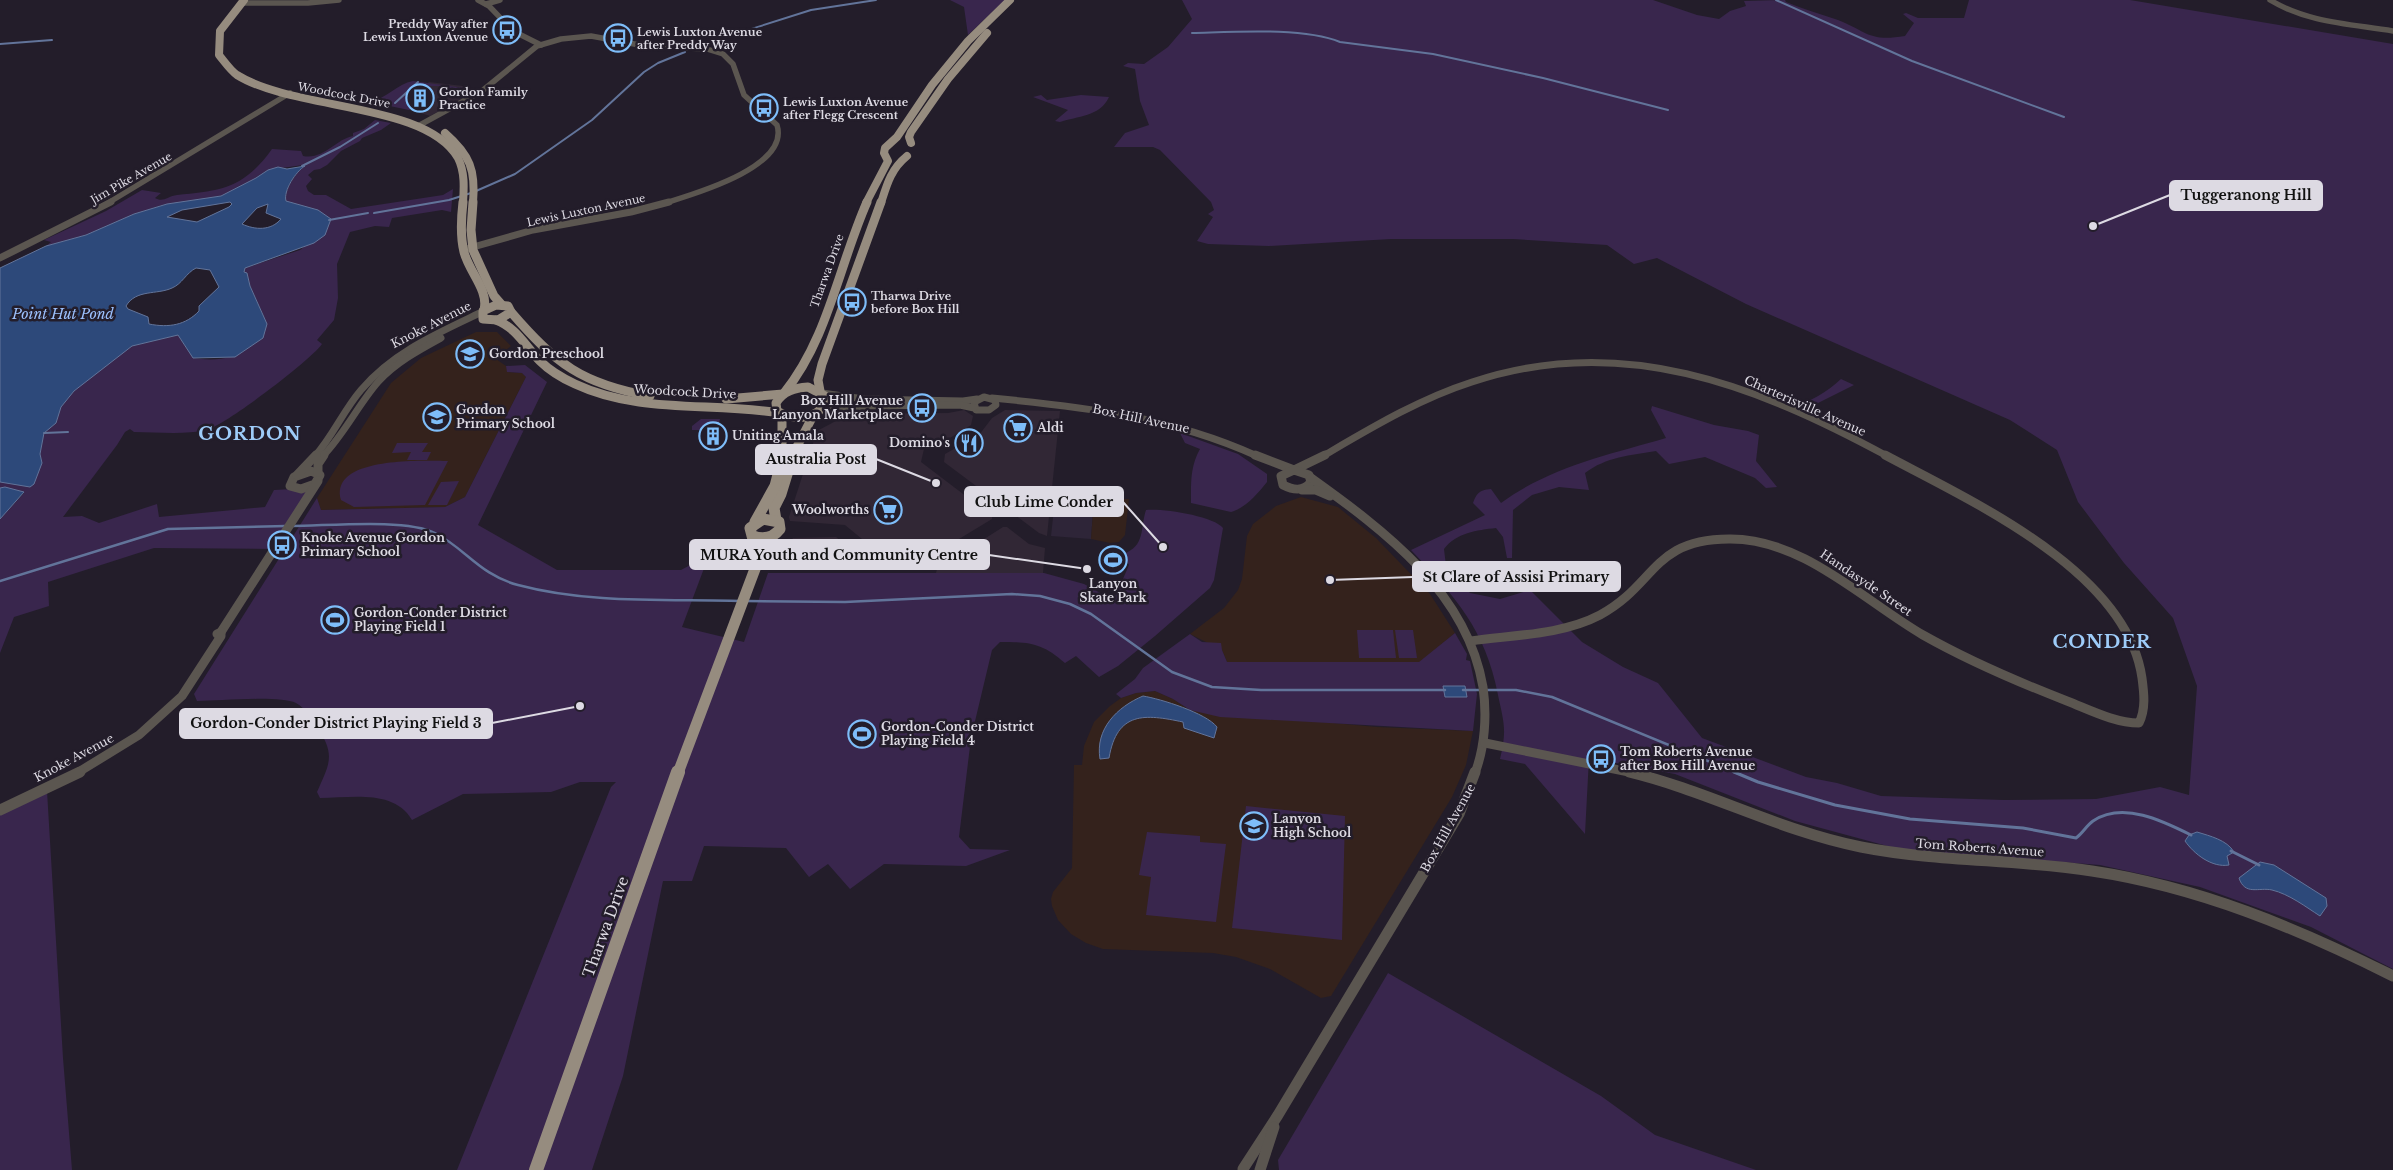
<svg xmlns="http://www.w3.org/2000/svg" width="2393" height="1170" viewBox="0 0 2393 1170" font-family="'Libre Baskerville',serif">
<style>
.commercial{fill:#312735}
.built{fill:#2e2538}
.education{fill:#34221c}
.green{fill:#39264d}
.water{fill:#2d497a;stroke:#62749a;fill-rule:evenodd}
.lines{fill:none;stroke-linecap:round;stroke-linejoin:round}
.stream-far2{stroke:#62749a;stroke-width:2}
.stream-far1{stroke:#62749a;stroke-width:2.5}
.stream{stroke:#62749a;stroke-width:3}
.minor-far3{stroke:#5b5650;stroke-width:5.5}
.minor-far2{stroke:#5b5650;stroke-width:7}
.minor-far1{stroke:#5b5650;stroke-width:9}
.minor{stroke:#5b5650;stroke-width:11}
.major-far3{stroke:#968c7f;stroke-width:8}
.major-far2{stroke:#968c7f;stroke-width:9}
.major-far1{stroke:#968c7f;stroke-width:11}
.major{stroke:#968c7f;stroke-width:14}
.labels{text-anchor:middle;stroke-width:5;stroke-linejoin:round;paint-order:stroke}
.far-poi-label{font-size:11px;font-weight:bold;fill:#dddae3;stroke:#231d2a;text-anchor:start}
.far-street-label{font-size:11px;fill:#dddae3;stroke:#231d2a}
.street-label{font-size:12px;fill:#dddae3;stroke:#231d2a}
.poi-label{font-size:12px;font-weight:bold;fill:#dddae3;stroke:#231d2a;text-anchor:start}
.water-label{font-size:14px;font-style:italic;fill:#9cc0fd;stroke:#231d2a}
.near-street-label{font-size:15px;fill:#dddae3;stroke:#231d2a}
.district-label{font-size:18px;font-weight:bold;letter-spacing:1px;fill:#9eccf9;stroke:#231d2a}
.leader{fill:none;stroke:#dddae3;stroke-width:2}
.callout-dot{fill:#dddae3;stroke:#231d2a;stroke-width:2}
.callout{fill:#dddae3;stroke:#dddae3;stroke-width:2}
.callout-label{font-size:14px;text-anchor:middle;font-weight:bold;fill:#111}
</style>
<rect width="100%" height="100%" fill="#231d2a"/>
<!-- commercial -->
<g class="commercial">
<polygon points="429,82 463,86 479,90 430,116 405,108 406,99"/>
<polygon points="964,410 973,416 971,425 940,444 924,449 921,462 992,516 992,519 921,562 890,562 845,525 790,521 789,517 817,431 849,414 948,413"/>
<polygon points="1005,410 1060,411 1047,536 1039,533 944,462 945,454 979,435 992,418"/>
<polygon points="1003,527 1007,527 1029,544 1045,548 1043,573 936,573 937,569"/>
<polygon points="836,537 849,548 843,553 820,559 788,559 788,555 777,554 780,547 786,547 793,538"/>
</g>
<!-- built -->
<polygon class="built" points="1055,499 1094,499 1091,539 1051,536"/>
<!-- education -->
<g class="education">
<polygon points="476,332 497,332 511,346 496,359 506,366 508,372 522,373 526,377 465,497 445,507 321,510 317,498 391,383 421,358"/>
<polygon points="1301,497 1338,507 1376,538 1430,594 1455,633 1420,662 1227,662 1222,650 1190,634 1224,608 1238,590 1242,579 1247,536 1253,524 1276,506"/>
<polygon points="1094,499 1129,499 1125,535 1119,542 1110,543 1091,539"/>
<polygon points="1155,691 1173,699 1190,710 1377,727 1473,731 1466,765 1452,797 1331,996 1321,998 1270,969 1236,957 1213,953 1103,949 1086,943 1071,934 1058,920 1052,906 1051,899 1053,892 1072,868 1074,765 1082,765 1084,746 1094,722 1110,706 1121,698 1136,693"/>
</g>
<!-- green -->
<g class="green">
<polygon points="950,0 1005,0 968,35 964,7"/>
<path d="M1182,0H1653L1697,15L1719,19L1730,11L1746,6L1744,1L1785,0L1786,2C1803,9 1821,14 1838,20C1868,32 1869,42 1905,36L1914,23L1903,14L1906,13L1918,18H1964L1969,0H2130L2393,44V969L2311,927L2200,887L2100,865L1902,850L1795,821L1675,774L1589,758L1585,834L1525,764L1500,759C1507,730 1504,723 1498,695C1485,629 1456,598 1411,550L1485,515L1473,503C1477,493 1479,490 1491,489L1501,503C1550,467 1608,455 1666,438L1651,410L1652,406L1714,425L1748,431L1759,435L1756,461L1777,487L1766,488L1755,478L1705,457L1669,464L1656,451C1631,455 1606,457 1585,473L1589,490L1559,487L1532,495L1513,510L1512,558H1507L1503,537L1496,528C1477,530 1456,533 1444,549L1446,566L1470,593L1500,599L1530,590L1582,642L1623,667L1658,683L1702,738L1806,777L1837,783L1881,796L2004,800L2096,799L2160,787L2189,795L2197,686L2173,618L2124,563L2078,502L2057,450L2010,420L1746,304L1657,258L1634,264L1607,245L1513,239H1391L1269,246L1208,244L1197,241L1213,217L1208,214L1214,210L1211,202L1160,150L1153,147H1114L1125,133L1149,125L1140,101L1135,69L1123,66L1128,63L1144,64L1168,47L1192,19Z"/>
<path d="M413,81L479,90C473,93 466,97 460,97L471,91L444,87L435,92L441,86H430L421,91L431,94H423L411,100L419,103L409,110L370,102C387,98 397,84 413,81Z"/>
<path d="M1041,95L1047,100L1081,95L1109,97C1100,117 1077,116 1060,122L1055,121L1068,110L1033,97Z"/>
<path d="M375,120L391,123L381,130L362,138L360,141L341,151L327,165L320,169L314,170L308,175L312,179L306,186L308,191L314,195H326L351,209L443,195L453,189L451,212L442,210L392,218L389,227L375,226L350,232L337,264L338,298L334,320L317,340L322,344C311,360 223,427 206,430C185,435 156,432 134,432L130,429L125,432L117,445L63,517L82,516L99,523L157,504L159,517L265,507L274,490L314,488L275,549L154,548L48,582L49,606L14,617L0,653V519L24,493L0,488V482L30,487L42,463L40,454L44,433L56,423L61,407L74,391L89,377L132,346L178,335L193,358C213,361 235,360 250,346C257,340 260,325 264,317L250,286L247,273L244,272L245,268L300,250L327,229C330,207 300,207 286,201C283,190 298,172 303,165L268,170L256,178L221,196L163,205L134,214L86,235L46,246L51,242L44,240L106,211L142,190L161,193L155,198C163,203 168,196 177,195C222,191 244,188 272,149L301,151L303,156C324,160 336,139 353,136V133L364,129Z"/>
<path d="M525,365L547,382L478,525L557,570H681L709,555L682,627L744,642L768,573H1044L1084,584L1111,599L1116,595L1129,565L1123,554C1146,546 1140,528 1146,510C1162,508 1214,516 1223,528L1214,580L1210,588L1155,636L1118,666L1099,677L1076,656L1065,663C1042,643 1030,642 1000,642L992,650L971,738L959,837L970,849L1010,850L966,866L884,864L850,889L828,864L809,877L786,848L704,846L692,881H663L623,1076L592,1170H457L611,787L616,782H580L551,792L463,794L412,820C394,789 351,798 320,798L317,792C330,763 336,754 316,726C311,718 305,708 296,703C279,695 219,701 197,701L194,694L317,498L321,510L445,507L465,497L526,377L522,373L507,372L506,366Z"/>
<path d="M1841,379L1854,385L1802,411L1793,406C1810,402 1827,392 1841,379Z"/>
<polygon points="701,419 720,419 718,426 711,430 692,430 692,426"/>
<path d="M1180,433L1238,454L1267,474V482C1258,493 1246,508 1231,512L1191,503C1191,483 1190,467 1200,449L1185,443Z"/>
<polygon points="397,443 428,443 422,452 431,452 427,460 407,460 411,452 392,453"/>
<path d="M448,461L425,505L354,507L341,500C329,456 424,461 448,461Z"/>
<polygon points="459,481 447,505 428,505 441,482"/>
<polygon points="1357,630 1393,630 1396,658 1359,658"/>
<polygon points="1395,630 1413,630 1417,658 1399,658"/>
<polygon points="1455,633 1467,654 1466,660 1470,661 1477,694 1473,731 1220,717 1190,710 1173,699 1155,691 1136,693 1121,698 1116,694 1135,679 1143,668 1190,634 1202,642 1221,643 1222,650 1227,662 1419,662"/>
<polygon points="47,791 63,1058 72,1170 0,1170 0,813"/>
<polygon points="1246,806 1345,816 1342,940 1232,928"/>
<polygon points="1147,832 1200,836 1200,842 1226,844 1216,922 1146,915 1151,877 1139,875"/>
<polygon points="1388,973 1601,1096 1655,1135 1756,1170 1279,1170 1278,1160"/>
</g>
<!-- water -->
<g class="water">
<path d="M305,166C296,171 283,191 286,201L318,210L331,219L325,235L314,243L245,268L244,272L247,273L250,286L267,324L263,338L235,357L193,358L178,335L132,346L74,391L61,407L56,423L44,433L40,454L42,463L34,484L30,487L0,482V268L46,246L86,235L134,214L167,204L221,196L256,178L268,170L278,167L287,169ZM230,202L232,204L229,207L197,222L167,217L182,210ZM268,204L266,213L281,219C271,231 255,230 242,224L257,208ZM196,268L210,270L219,287L199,306V311C186,325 169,328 149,324L148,317L128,309L126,306C136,289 157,295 172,288C182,284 186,273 196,268Z"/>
<polygon points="5,487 24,492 0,519 0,488"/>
<polygon points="1443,686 1465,686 1467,697 1445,697"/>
<path d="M1143,696C1161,699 1206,713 1217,727L1214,738L1184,728L1183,722C1145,714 1117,711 1109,758L1100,759C1095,729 1117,707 1143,696Z"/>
<path d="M2197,832C2210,836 2227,840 2234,852L2227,856L2229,865C2212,868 2194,854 2185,841L2189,835Z"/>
<path d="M2260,862L2274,865L2326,898L2327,906L2320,916C2306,907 2289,894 2272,890C2259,887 2245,896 2239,878Z"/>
</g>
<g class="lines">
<!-- stream-far2 -->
<g class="stream-far2">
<polyline points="1776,0 1912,61 2064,117"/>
<path d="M1192,33C1233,32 1303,27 1340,42L1433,54L1543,78L1668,110"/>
<polyline points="0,44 52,40"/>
<polyline points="704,44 811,10 876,0"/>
<polyline points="395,103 418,82"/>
<polyline points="302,166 340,147 378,123"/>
<polyline points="476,191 515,174 592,120 644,72 658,63 685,52"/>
<polyline points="374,213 449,200 471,193"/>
<polyline points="329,220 368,213"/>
<polyline points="44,433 68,432"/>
</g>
<!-- stream-far1 -->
<g class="stream-far1">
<path d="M292,526C327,526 406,518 435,533C466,549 480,575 518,585C589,604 666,599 740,601"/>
<polyline points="0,581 168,529 286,526"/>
<polyline points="746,601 845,602 1012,594 1040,596 1070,604 1091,614 1172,672 1212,687 1261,690 1445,690"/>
<polyline points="1463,690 1480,690"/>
<polyline points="1486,690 1516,690 1552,697 1737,773"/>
</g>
<!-- stream -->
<g class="stream">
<path d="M1734,772L1758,782L1835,805L1910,819L2023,828L2076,838C2083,833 2086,826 2093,821C2123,801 2163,821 2191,835"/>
<polyline points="2231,851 2259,865"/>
</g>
<!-- minor-far3 -->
<g class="minor-far3">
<polyline points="478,0 489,6 513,31 541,45"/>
<path d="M2270,0C2308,23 2351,24 2393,31"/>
<polyline points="241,3 308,3 339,0"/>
<polyline points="486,4 500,0"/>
<path d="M418,126L482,91L537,46L561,39L591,36L645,46L707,49L723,54L733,64L744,95L777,125C790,167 694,194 665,203"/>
<polyline points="108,203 290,93"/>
</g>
<!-- minor-far2 -->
<g class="minor-far2">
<polyline points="466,249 533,230 631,212 669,202"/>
<polyline points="0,258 111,202"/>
<polyline points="822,393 864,399 963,401 977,399"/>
<polygon points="984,397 995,400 996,405 989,410 976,410 974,402"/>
<path d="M992,398C1086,407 1171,417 1257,456"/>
<polyline points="819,411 862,406 960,405 974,408"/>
<path d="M315,456C333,436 343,411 361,390C393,352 438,333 482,312"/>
<path d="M323,456C345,433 358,405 378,382C395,363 419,350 441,338"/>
<path d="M1323,456C1371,428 1419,399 1472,382C1621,332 1756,385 1887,456"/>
</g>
<!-- minor-far1 -->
<g class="minor-far1">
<polyline points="1255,455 1294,470"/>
<polyline points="1294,470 1325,455"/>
<path d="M1294,470L1309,475L1311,482C1303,492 1293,490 1283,485L1281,476Z"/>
<polygon points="311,471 320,475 315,484 301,489 290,486 294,477"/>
<polyline points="318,473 318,464 324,455"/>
<polyline points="297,475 316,455"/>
<path d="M1311,478C1385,531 1467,592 1483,687C1487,715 1485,747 1475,773"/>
<polyline points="1302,490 1316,490 1330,496"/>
<polyline points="217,634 221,632 318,481"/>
<path d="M1471,641C1513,635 1562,635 1600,615C1656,585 1652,539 1729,539C1802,538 1863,600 1923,635C1969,661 2018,682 2067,701C2090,710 2115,723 2139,723C2146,709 2144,693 2142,678C2127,571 1971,501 1885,455"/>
<polyline points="1485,743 1634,773"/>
<polyline points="77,773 139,735 182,696 221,636 221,632"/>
</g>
<!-- minor -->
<g class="minor">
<path d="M1629,772C1708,791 1780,831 1861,847C1937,862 2015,859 2092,871C2199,887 2297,928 2393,976"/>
<polyline points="0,810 80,772"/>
<polyline points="1243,1169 1278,1115 1459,814 1475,772"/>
<polyline points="1260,1170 1274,1127"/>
</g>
<!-- major-far3 -->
<g class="major-far3">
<path d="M244,0L220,31L219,55C224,61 230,70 237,75C295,111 426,102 458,158C465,172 464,188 463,203"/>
<path d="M445,133C470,155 476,170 473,203"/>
<polyline points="911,143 909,137 911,132 948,79 987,33"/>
<polyline points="866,203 888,161 884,153 885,148 897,137 932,85 968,41 1010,0"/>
<path d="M881,203C887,184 891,169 907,156"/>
</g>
<!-- major-far2 -->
<g class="major-far2">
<path d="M463,202C461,219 460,236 464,252C469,272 489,290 484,310"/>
<polyline points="473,202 471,230 473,250 494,296 501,304"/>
<polygon points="496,305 508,306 511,312 498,320 483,319 483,311"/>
<path d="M511,312C556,364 582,384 650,396"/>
<path d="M496,320C517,328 525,346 540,361C550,371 562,378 575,384C639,414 711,402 779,413"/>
<path d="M808,387L825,396C824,420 794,422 777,411L776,403C783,391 795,388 808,387Z"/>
<polyline points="820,391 818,380 822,364 881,202"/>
<path d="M784,393C828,339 839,265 867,202"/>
<polyline points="726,399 783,394"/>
<polyline points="782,415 782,456"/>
<polyline points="792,456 814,414"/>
</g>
<!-- major-far1 -->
<g class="major-far1">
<polyline points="776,520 774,508 781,494 793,455"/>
<polyline points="755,522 775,486 783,455"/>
<path d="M753,536C764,540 773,538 780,529L779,522L763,519L750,528L755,547L753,559"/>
<polyline points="678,773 761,553 770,537"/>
</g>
<!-- major -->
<polyline class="major" points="536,1170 678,772"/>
</g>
<!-- icons -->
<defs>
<g id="bus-ring" transform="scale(1.4375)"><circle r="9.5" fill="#231d2a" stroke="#7ebdf9" stroke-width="1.5"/><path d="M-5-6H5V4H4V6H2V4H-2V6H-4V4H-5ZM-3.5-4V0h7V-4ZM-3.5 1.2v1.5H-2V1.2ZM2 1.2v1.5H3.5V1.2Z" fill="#7ebdf9"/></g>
<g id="building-ring" transform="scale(1.4375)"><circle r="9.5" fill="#231d2a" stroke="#7ebdf9" stroke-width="1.5"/><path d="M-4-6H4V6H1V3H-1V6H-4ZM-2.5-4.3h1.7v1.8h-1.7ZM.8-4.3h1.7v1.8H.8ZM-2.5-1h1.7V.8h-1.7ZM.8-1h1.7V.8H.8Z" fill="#7ebdf9"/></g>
<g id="school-ring" transform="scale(1.4375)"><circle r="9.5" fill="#231d2a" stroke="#7ebdf9" stroke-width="1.5"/><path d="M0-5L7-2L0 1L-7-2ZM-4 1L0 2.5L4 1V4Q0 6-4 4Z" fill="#7ebdf9"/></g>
<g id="supermarket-ring" transform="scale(1.4375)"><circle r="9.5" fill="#231d2a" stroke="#7ebdf9" stroke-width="1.5"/><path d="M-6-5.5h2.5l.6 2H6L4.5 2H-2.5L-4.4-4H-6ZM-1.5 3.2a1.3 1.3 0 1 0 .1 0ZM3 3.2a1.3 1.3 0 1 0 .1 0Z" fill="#7ebdf9"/></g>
<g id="restaurant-ring" transform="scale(1.4375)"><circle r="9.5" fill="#231d2a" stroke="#7ebdf9" stroke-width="1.5"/><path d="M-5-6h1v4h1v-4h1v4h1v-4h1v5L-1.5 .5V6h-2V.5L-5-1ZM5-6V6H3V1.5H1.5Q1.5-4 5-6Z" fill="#7ebdf9"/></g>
<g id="stadium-ring" transform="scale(1.4375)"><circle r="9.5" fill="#231d2a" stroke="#7ebdf9" stroke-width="1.5"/><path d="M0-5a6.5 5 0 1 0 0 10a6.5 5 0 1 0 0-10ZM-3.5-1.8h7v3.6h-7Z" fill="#7ebdf9"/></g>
</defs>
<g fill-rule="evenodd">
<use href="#bus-ring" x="507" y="30"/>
<use href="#bus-ring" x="618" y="38"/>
<use href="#building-ring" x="420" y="98"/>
<use href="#bus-ring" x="764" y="108"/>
<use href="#bus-ring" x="852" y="302"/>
<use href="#school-ring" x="470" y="354"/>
<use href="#bus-ring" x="922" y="408"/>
<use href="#school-ring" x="437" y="417"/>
<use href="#supermarket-ring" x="1018" y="428"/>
<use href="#building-ring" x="713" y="436"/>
<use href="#restaurant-ring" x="969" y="443"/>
<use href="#supermarket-ring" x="888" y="510"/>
<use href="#bus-ring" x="282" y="545"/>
<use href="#stadium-ring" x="1113" y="560"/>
<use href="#stadium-ring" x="335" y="620"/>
<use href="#stadium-ring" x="862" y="734"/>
<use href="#bus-ring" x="1601" y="759"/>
<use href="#school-ring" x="1254" y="826"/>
</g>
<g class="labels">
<!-- far-poi labels -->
<g class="far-poi-label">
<text x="488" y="28" text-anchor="end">Preddy Way after<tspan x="488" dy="13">Lewis Luxton Avenue</tspan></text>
<text x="637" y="36">Lewis Luxton Avenue<tspan x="637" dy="13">after Preddy Way</tspan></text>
<text x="439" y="96">Gordon Family<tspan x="439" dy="13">Practice</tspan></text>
<text x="783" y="106">Lewis Luxton Avenue<tspan x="783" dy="13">after Flegg Crescent</tspan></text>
<text x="871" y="300">Tharwa Drive<tspan x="871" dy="13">before Box Hill</tspan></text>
</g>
<!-- far-street labels -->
<g class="far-street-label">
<text transform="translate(344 95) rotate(11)" y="4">Woodcock Drive</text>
<text transform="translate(131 178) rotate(-30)" y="4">Jim Pike Avenue</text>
<text transform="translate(586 210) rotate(-12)" y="4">Lewis Luxton Avenue</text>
<text transform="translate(827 271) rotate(-70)" y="4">Tharwa Drive</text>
</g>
<!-- street labels -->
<g class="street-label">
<text transform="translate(431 325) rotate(-27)" y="4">Knoke Avenue</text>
<text transform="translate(685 392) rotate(3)" y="4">Woodcock Drive</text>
<text transform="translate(1805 406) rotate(24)" y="4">Charterisville Avenue</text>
<text transform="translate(1141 419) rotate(12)" y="4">Box Hill Avenue</text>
<text transform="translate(1866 583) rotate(34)" y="4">Handasyde Street</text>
<text transform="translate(74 758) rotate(-28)" y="4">Knoke Avenue</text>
<text transform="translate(1448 828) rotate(-61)" y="4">Box Hill Avenue</text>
<text transform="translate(1980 848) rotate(4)" y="4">Tom Roberts Avenue</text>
</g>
<!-- poi labels -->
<g class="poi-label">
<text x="489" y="358">Gordon Preschool</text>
<text x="903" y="405" text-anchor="end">Box Hill Avenue<tspan x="903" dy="14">Lanyon Marketplace</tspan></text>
<text x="456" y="414">Gordon<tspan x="456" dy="14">Primary School</tspan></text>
<text x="1037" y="432">Aldi</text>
<text x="732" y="440">Uniting Amala</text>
<text x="950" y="447" text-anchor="end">Domino's</text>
<text x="869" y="514" text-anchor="end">Woolworths</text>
<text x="301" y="542">Knoke Avenue Gordon<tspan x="301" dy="14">Primary School</tspan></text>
<text x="1113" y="588" text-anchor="middle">Lanyon<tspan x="1113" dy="14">Skate Park</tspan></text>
<text x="354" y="617">Gordon-Conder District<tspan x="354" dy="14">Playing Field 1</tspan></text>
<text x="881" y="731">Gordon-Conder District<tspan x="881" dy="14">Playing Field 4</tspan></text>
<text x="1620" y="756">Tom Roberts Avenue<tspan x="1620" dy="14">after Box Hill Avenue</tspan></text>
<text x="1273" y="823">Lanyon<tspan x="1273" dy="14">High School</tspan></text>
</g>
<!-- water labels -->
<g class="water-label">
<text x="63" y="319">Point Hut Pond</text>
</g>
<!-- near-street labels -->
<g class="near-street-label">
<text transform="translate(606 927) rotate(-70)" y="5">Tharwa Drive</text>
</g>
<!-- district labels -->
<g class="district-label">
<text x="250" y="440">GORDON</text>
<text x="2102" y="648">CONDER</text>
</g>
</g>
<!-- callouts -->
<path class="leader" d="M2093 226L2170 195M936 483L876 459M1163 547L1123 502M1087 569L989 555M1330 580L1413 577M580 706L492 723"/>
<g class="callout-dot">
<circle cx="2093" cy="226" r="5"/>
<circle cx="936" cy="483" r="5"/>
<circle cx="1163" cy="547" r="5"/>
<circle cx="1087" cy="569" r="5"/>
<circle cx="1330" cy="580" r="5"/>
<circle cx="580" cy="706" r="5"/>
</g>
<g class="callout">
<rect x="2170" y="181" width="152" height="29" rx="5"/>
<rect x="756" y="445" width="120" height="29" rx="5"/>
<rect x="965" y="487" width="158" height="29" rx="5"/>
<rect x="690" y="540" width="299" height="29" rx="5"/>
<rect x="1413" y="562" width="207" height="29" rx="5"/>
<rect x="180" y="709" width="312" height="29" rx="5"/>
</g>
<g class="callout-label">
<text x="2246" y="200">Tuggeranong Hill</text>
<text x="816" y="464">Australia Post</text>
<text x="1044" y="507">Club Lime Conder</text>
<text x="839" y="560">MURA Youth and Community Centre</text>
<text x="1516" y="582">St Clare of Assisi Primary</text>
<text x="336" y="728">Gordon-Conder District Playing Field 3</text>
</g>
</svg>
